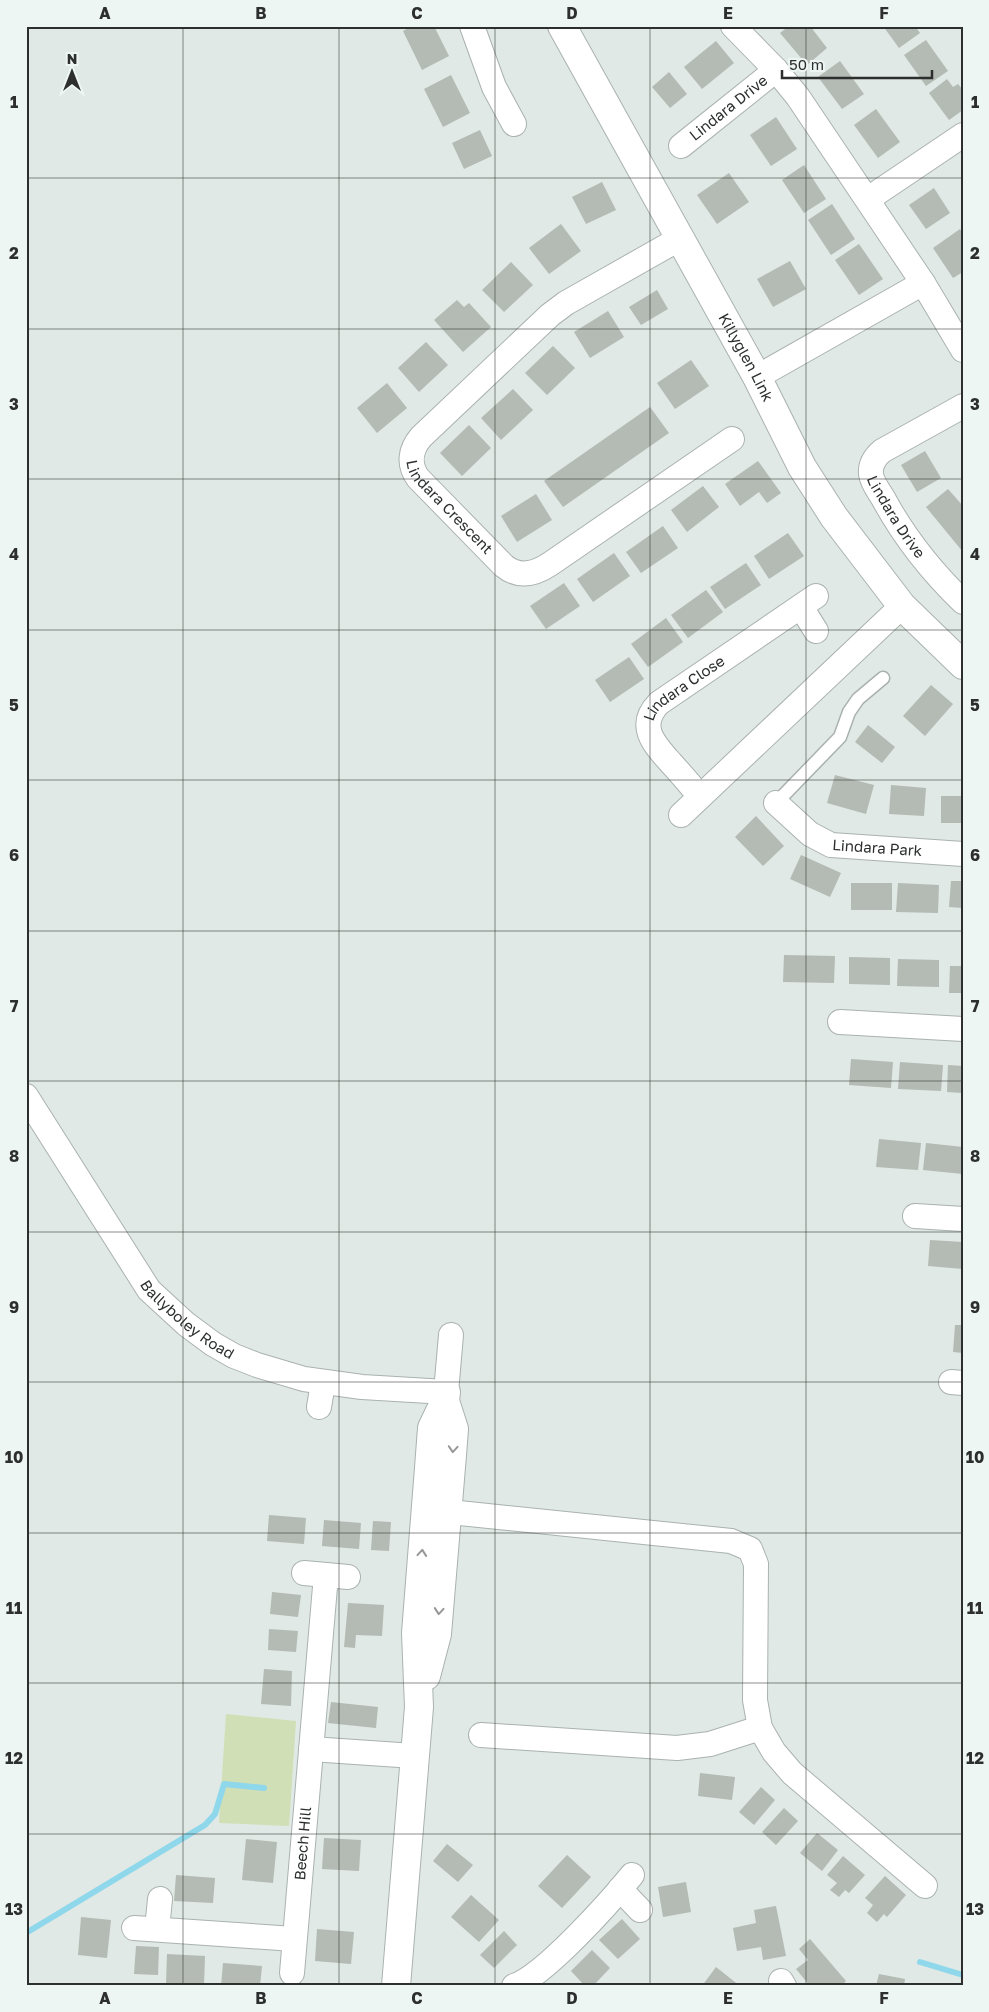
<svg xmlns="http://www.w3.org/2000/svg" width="989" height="2012" viewBox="0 0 989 2012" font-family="'Golos Text',sans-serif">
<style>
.green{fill:#d0dfb5}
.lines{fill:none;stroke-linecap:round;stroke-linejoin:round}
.stream{stroke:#8fd7eb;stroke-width:6}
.building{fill:#b4bab4}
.lane-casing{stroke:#aab2af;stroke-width:15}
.street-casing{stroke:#aab2af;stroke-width:26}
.secondary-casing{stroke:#aab2af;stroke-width:30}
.lane{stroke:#fff;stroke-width:12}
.street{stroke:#fff;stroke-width:24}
.secondary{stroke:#fff;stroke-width:28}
.oneway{stroke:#969796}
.grid{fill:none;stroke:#2c2f2e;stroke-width:1;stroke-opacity:0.55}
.labels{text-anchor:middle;stroke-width:5;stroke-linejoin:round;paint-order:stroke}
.street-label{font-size:15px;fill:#2c2f2e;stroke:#eef6f3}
.neatline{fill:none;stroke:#2c2f2e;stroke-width:2}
.grid-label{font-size:16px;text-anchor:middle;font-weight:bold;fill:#2c2f2e}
</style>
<rect width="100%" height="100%" fill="#e0e9e5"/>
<!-- green -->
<polygon class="green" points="226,1714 296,1721 289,1826 219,1823"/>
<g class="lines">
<!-- stream -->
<g class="stream">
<polyline points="26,1933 205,1825 215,1814 224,1784 264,1788"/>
<polyline points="920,1962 963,1975"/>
</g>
</g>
<!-- building -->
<g class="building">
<polygon points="412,26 434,26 449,56 422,70 403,31"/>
<polygon points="789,26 810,26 827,48 807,65 780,33"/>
<polygon points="883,26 915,26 920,33 899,48"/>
<polygon points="926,40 948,71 926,86 904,55"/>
<polygon points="716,41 734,63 702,89 684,67"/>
<polygon points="840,61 864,94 842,109 818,77"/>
<polygon points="669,72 687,94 670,108 652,87"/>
<polygon points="451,75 470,113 443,127 424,89"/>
<polygon points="947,79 953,87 958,84 963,90 963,110 949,120 929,93"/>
<polygon points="876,109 900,142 878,158 854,125"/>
<polygon points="776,117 797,149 771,166 750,135"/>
<polygon points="480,130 492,156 464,169 452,143"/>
<polygon points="804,165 826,199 804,213 782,180"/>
<polygon points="729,173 749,202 717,224 697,195"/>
<polygon points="602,182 616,210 586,224 572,197"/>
<polygon points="934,188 950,213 926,229 909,205"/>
<polygon points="832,204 855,239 831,255 808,220"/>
<polygon points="561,224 581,251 549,274 529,248"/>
<polygon points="960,229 963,234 963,272 953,278 933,248"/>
<polygon points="859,244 883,279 859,295 835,260"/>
<polygon points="790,261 806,289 773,307 757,279"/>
<polygon points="511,262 533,285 504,312 482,290"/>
<polygon points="657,290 668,309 641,325 629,307"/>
<polygon points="457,300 464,307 469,303 491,327 463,352 434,320"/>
<polygon points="608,311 624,337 590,358 574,332"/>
<polygon points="426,342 448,365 419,392 398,368"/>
<polygon points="553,346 575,368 547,395 525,373"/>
<polygon points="691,360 709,386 675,409 657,383"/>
<polygon points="387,383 407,408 377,433 357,408"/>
<polygon points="513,389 533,410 501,440 481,418"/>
<polygon points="650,407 669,433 563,507 544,481"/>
<polygon points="469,425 491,448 462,476 440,453"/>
<polygon points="925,451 941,478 917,492 901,465"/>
<polygon points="758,461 781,493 767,503 759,492 740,506 725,484"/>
<polygon points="703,486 719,507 687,532 671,510"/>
<polygon points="948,489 963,506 963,552 926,507"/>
<polygon points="536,494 552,520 517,542 501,516"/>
<polygon points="663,526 678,548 641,573 626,552"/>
<polygon points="788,533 804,556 769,579 754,556"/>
<polygon points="614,553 630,576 593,602 577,579"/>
<polygon points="746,563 761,585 725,609 710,587"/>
<polygon points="564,583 580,606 546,629 530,606"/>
<polygon points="706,590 723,612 688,638 671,615"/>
<polygon points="666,618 683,642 648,667 631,644"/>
<polygon points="629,657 644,679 610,702 595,680"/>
<polygon points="931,685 953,704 925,736 903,716"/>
<polygon points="868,725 895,747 882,763 855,742"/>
<polygon points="835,775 874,785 866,814 827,803"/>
<polygon points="891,785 926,788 924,816 889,814"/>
<rect x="941" y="796" width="22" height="27"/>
<polygon points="756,816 784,846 763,866 735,837"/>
<polygon points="801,855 841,873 830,897 790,879"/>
<polygon points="951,881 963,881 963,908 949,907"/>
<rect x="851" y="883" width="41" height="27"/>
<polygon points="898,883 939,885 938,913 896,912"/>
<polygon points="784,955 835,956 834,983 783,982"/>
<polygon points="849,957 890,958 890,985 849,984"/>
<polygon points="898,959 939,960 939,987 897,986"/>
<polygon points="950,966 963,966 963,993 949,993"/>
<polygon points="851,1059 893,1062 891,1088 849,1085"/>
<polygon points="900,1062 943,1065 941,1091 898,1089"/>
<polygon points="948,1065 963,1066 963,1093 947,1092"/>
<polygon points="879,1139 921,1143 918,1170 876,1167"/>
<polygon points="926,1143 963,1147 963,1174 923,1170"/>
<polygon points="930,1240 963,1242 963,1269 928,1266"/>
<polygon points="955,1325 963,1325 963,1353 953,1352"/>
<polygon points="269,1515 306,1518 304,1544 267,1541"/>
<polygon points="324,1520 361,1523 359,1549 322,1546"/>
<polygon points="373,1521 391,1522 389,1551 371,1550"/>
<polygon points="272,1592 301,1595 298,1617 270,1614"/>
<polygon points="348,1603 384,1605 382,1636 356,1635 355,1648 344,1647"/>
<polygon points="269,1629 298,1631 296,1652 268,1650"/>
<polygon points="264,1669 292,1671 291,1706 261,1704"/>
<polygon points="331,1702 378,1707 376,1728 328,1723"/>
<polygon points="700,1773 735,1777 732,1800 698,1796"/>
<polygon points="761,1787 775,1800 754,1825 739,1812"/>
<polygon points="784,1808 798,1821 776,1845 762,1832"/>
<polygon points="817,1833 838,1850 822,1871 800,1853"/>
<polygon points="324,1838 361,1840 359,1871 322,1869"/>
<polygon points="246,1839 277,1842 273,1883 242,1880"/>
<polygon points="447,1844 473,1865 458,1882 433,1861"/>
<polygon points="567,1855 591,1877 562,1908 538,1886"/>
<polygon points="843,1856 865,1875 849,1893 845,1890 839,1897 830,1890 837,1883 827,1875"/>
<polygon points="176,1875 215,1878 213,1903 174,1901"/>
<polygon points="885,1876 906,1895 887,1917 884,1914 877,1922 867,1913 873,1905 865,1898"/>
<polygon points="686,1882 691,1912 663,1917 658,1887"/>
<polygon points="471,1895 499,1920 479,1942 451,1917"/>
<polygon points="776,1906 786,1956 763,1960 761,1947 737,1951 733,1928 756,1923 754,1910"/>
<polygon points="81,1917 111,1920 107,1958 78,1955"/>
<polygon points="622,1919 640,1939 618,1959 599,1940"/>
<polygon points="317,1929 354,1932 351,1964 315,1961"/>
<polygon points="504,1931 517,1945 494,1968 480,1955"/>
<polygon points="810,1939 846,1981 841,1986 810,1986 796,1969 808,1960 799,1949"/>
<polygon points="136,1946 159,1947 158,1975 134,1974"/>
<polygon points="592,1950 610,1968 593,1986 585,1986 571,1971"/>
<polygon points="167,1954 205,1956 204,1985 166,1983"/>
<polygon points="223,1963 262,1966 260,1986 221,1986"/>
<polygon points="716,1967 740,1986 702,1986"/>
<polygon points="879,1974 905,1979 904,1986 876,1986"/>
</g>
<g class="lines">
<!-- lane casing -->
<g class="lane-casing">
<polyline id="lane" points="776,803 840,737 849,712 858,699 883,678"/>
</g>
<!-- street casing -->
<g class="street-casing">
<g id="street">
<polyline points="472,26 494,87 514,124"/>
<polyline points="733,26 776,70 798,97 923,283 963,350"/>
<path id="s1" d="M681,146L776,70"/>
<polyline points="868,199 963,135"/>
<path id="s2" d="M679,239L566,303L550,315L421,437C410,450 408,464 418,478L504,566C519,578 535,574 550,564L732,439"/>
<polyline points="757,377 923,283"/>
<path id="s3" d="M963,406L882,451C875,457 870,464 871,474C872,483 879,491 883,498C904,537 931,571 963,602"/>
<polyline points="801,607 816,631"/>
<path id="s4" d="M699,796C691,785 681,774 671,763C655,745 636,726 659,703L816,596"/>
<path id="s5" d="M776,803L810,834L831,845L963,854"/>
<polyline points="681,815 902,606"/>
<polyline points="840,1022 963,1029"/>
<path id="s6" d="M26,1096L149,1290L186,1324L213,1344L234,1356L257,1365L304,1379L362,1387L446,1392L451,1335"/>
<polyline points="915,1216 963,1219"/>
<polyline points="951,1382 963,1383"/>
<polyline points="319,1407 323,1383"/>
<polyline points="430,1510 731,1541 750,1549 756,1564 755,1700 760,1728 774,1752 792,1773 925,1886"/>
<polyline points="304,1573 348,1577"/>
<polyline points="481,1735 677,1748 710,1744 760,1728"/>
<polyline points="311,1749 414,1756"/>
<polyline points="620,1889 640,1910"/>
<polyline points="134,1928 294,1939"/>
<polyline points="157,1929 160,1899"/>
<path id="s7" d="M292,1973L326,1575"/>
<polyline points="781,1981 784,1986"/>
<path d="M514,1986C544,1976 610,1902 632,1875"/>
</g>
</g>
<!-- secondary casing -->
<g class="secondary-casing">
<g id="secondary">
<path id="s8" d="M562,26L757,377L802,467L834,517L902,606L963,665"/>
<polyline points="426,1676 437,1634 452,1455 454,1429 445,1401 446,1392"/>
<polyline points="396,1986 419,1707 416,1633 429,1468 432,1428 445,1401"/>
</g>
</g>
<!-- lane -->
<use href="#lane" class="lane"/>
<!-- street -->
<use href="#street" class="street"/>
<!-- secondary -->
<use href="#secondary" class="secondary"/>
</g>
<!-- one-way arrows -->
<defs><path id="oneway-chevron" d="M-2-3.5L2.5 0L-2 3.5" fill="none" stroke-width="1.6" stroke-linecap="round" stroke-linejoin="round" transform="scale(1.25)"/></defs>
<g class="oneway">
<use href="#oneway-chevron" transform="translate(453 1449) rotate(94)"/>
<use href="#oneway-chevron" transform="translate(422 1553) rotate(-85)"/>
<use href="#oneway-chevron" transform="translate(439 1611) rotate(95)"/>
</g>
<!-- grid -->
<path class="grid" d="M183,26V1986M339,26V1986M495,26V1986M650,26V1986M806,26V1986M26,178H963M26,329H963M26,479H963M26,630H963M26,780H963M26,931H963M26,1081H963M26,1232H963M26,1382H963M26,1533H963M26,1683H963M26,1834H963"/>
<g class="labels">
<!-- street labels -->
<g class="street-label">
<text dy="5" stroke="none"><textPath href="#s1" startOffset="61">Lindara Drive</textPath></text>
<text dy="5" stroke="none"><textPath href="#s8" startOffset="379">Killyglen Link</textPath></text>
<text dy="5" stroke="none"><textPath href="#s2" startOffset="414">Lindara Crescent</textPath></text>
<text dy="5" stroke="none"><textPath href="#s3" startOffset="169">Lindara Drive</textPath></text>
<text dy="5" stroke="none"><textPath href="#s4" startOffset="142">Lindara Close</textPath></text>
<text dy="5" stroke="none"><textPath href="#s5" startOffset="116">Lindara Park</textPath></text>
<text dy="5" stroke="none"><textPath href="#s6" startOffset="278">Ballyboley Road</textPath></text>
<text dy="5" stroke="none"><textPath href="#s7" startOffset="130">Beech Hill</textPath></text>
</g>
</g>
<!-- border -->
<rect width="989" height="2012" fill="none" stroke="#eef6f3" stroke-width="55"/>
<!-- north arrow -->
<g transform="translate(72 72)" stroke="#eef6f3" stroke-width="4" paint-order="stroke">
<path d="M0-4L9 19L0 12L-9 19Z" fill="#2c2f2e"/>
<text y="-8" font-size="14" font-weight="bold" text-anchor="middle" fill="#2c2f2e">N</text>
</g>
<!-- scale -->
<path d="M782 70v8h150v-8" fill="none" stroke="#2c2f2e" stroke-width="2.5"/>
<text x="789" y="70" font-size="15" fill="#2c2f2e" stroke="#eef6f3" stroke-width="4" paint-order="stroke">50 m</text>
<rect x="28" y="28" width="934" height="1956" class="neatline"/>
<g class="grid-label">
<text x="105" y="19">A</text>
<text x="261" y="19">B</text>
<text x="417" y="19">C</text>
<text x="572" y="19">D</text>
<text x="728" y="19">E</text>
<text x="884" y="19">F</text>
<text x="14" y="108">1</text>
<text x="975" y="108">1</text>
<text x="14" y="259">2</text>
<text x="975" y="259">2</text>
<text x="14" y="410">3</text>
<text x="975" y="410">3</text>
<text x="14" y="560">4</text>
<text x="975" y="560">4</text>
<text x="14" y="711">5</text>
<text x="975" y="711">5</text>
<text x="14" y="861">6</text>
<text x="975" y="861">6</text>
<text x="14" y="1012">7</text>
<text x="975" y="1012">7</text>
<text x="14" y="1162">8</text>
<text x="975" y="1162">8</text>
<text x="14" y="1313">9</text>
<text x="975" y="1313">9</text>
<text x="14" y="1463">10</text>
<text x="975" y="1463">10</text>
<text x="14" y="1614">11</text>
<text x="975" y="1614">11</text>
<text x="14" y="1764">12</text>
<text x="975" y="1764">12</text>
<text x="14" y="1915">13</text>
<text x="975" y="1915">13</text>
<text x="105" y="2004">A</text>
<text x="261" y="2004">B</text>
<text x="417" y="2004">C</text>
<text x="572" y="2004">D</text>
<text x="728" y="2004">E</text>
<text x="884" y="2004">F</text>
</g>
</svg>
